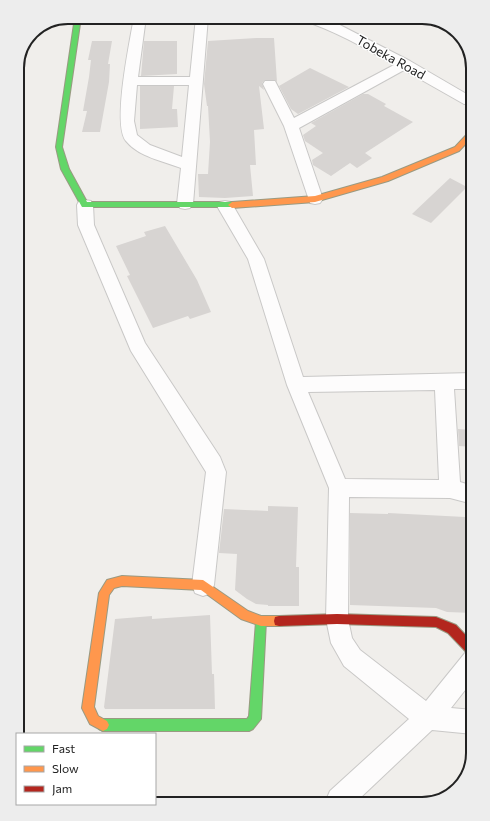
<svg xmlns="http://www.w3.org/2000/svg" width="490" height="821" viewBox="0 0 490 821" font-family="Commissioner,sans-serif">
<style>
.building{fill:#d7d4d2}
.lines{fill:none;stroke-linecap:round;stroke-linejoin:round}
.street-casing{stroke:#c9c8c7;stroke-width:2}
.fast-casing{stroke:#999a82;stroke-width:2}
.slow-casing{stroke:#999a82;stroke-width:2}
.jam-casing{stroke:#999a82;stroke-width:2}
.street{fill:#fdfcfc;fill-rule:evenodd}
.fast{fill:#63d668;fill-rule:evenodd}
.slow{fill:#ff974d;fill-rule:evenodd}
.jam{fill:#b3261e;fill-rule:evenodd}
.labels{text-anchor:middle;stroke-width:3;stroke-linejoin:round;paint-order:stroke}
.far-street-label{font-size:13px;fill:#222;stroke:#fff}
.rim{fill:none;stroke:#222;stroke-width:2}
</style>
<rect width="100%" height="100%" fill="#f0eeeb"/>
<!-- building -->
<g class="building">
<polygon points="256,38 274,38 277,82 275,80 265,80 262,83 264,90 259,86 264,129 254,130 256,165 250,165 253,196 225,198 199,197 198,174 208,174 210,142 208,106 207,106 204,84 208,41"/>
<polygon points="92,41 112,41 108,64 110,64 109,82 100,132 82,132 87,111 83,111 89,77 91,60 88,60"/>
<polygon points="144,41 177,41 177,74 141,76"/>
<polygon points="310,68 349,87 298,114 291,109 279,86"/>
<polygon points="140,86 174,86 172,109 177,109 178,127 140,129"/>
<polygon points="363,94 368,94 386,104 384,106 413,122 365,153 372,158 357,168 350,163 331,176 313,165 312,160 323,153 305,141 303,135 316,126 311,123"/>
<polygon points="450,178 467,187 431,223 412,214"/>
<polygon points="165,226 197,280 211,312 190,319 188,316 153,328 127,276 130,275 116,246 146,236 144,232"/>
<polygon points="458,429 473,430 473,447 459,446"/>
<polygon points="268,506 298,507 296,567 299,567 299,606 268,606 268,605 256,604 247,599 235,590 237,554 219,553 224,509 268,511"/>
<polygon points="350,513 388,514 388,513 465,517 471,566 473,566 473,613 447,612 436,608 350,605"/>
<polygon points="210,615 212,674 214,674 215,709 105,709 104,707 115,619 152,616 152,619"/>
</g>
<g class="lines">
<!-- street casing -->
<g class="street-casing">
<g id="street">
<path d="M134,17H146L138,77H190L196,17H208L193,204L190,208L185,209L180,208L177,204L181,168C163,161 139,157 126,141C112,124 130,41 134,17ZM137,85H189L182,157L150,145L137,135L134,121Z"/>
<path d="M299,17H318L334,22L410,61L470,96L473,95V104H464L404,70L299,128L323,199L320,203L315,204L310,203L284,126L263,84L265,81H275L294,118L394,65C363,47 334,30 301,20Z"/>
<polygon points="85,200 91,201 93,205 94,225 145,343 220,457 226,472 214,585 211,593 203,596 195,593 192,585 206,472 131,351 78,225 77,205 79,201"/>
<path d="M225,201L231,202L264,259L303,377L473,373V389H454L460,482L473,486V504L450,498L349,497L348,619L352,638L360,650L426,701L465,653L473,649V680L451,708L473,710V734L432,730L358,800H326L330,791L409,719L344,666L331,643L326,619L329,488L287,385L248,259L217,206L219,202ZM435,390L439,480L345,479L308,392Z"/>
</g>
</g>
<!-- fast casing -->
<g class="fast-casing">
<g id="fast">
<polygon points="75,17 81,17 62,147 69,169 87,202 232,202 235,203 235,207 82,207 61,169 56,147"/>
<polygon points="261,616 265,617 266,621 261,719 253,729 249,731 103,731 99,729 97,725 99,721 103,719 247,719 249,716 256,621 257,617"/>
</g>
</g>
<!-- slow casing -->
<g class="slow-casing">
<g id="slow">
<polygon points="471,130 473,130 473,136 459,151 388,181 315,202 232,208 228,205 232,202 315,196 382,177 455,147"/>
<polygon points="122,576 203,580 248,611 261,616 279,616 283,617 284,621 283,625 279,626 261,626 241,619 201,590 122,586 114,588 109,595 94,707 98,716 107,721 109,725 107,729 103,731 90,724 82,708 99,593 107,580"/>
</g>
</g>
<!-- jam casing -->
<g class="jam-casing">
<polygon id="jam" points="337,614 436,617 456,625 473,643 473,656 469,655 448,633 436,627 337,624 279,626 275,625 274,621 275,617 279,616"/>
</g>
<!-- street -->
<use href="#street" class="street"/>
<!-- fast -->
<use href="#fast" class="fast"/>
<!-- slow -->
<use href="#slow" class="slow"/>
<!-- jam -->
<use href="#jam" class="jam"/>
</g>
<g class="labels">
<!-- far-street labels -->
<g class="far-street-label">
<text transform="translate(391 57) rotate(29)" y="5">Tobeka Road</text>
</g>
</g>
<!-- crop -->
<path d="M0 0H490V821H0ZM68 24H422A44 44 0 0 1 466 68V753A44 44 0 0 1 422 797H68A44 44 0 0 1 24 753V68A44 44 0 0 1 68 24Z" fill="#ededed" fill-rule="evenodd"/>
<path class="rim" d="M68 24H422A44 44 0 0 1 466 68V753A44 44 0 0 1 422 797H68A44 44 0 0 1 24 753V68A44 44 0 0 1 68 24Z"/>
<!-- legend -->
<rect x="16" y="733" width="140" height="72" fill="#ffffff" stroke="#a7a7a7"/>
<rect x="24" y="746" width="20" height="6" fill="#63d668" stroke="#a7a7a7"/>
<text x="52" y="753" font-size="12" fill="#222222">Fast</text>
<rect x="24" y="766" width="20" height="6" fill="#ff974d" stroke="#a7a7a7"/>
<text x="52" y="773" font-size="12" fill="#222222">Slow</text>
<rect x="24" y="786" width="20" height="6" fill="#b3261e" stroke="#a7a7a7"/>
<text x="52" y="793" font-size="12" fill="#222222">Jam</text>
</svg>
